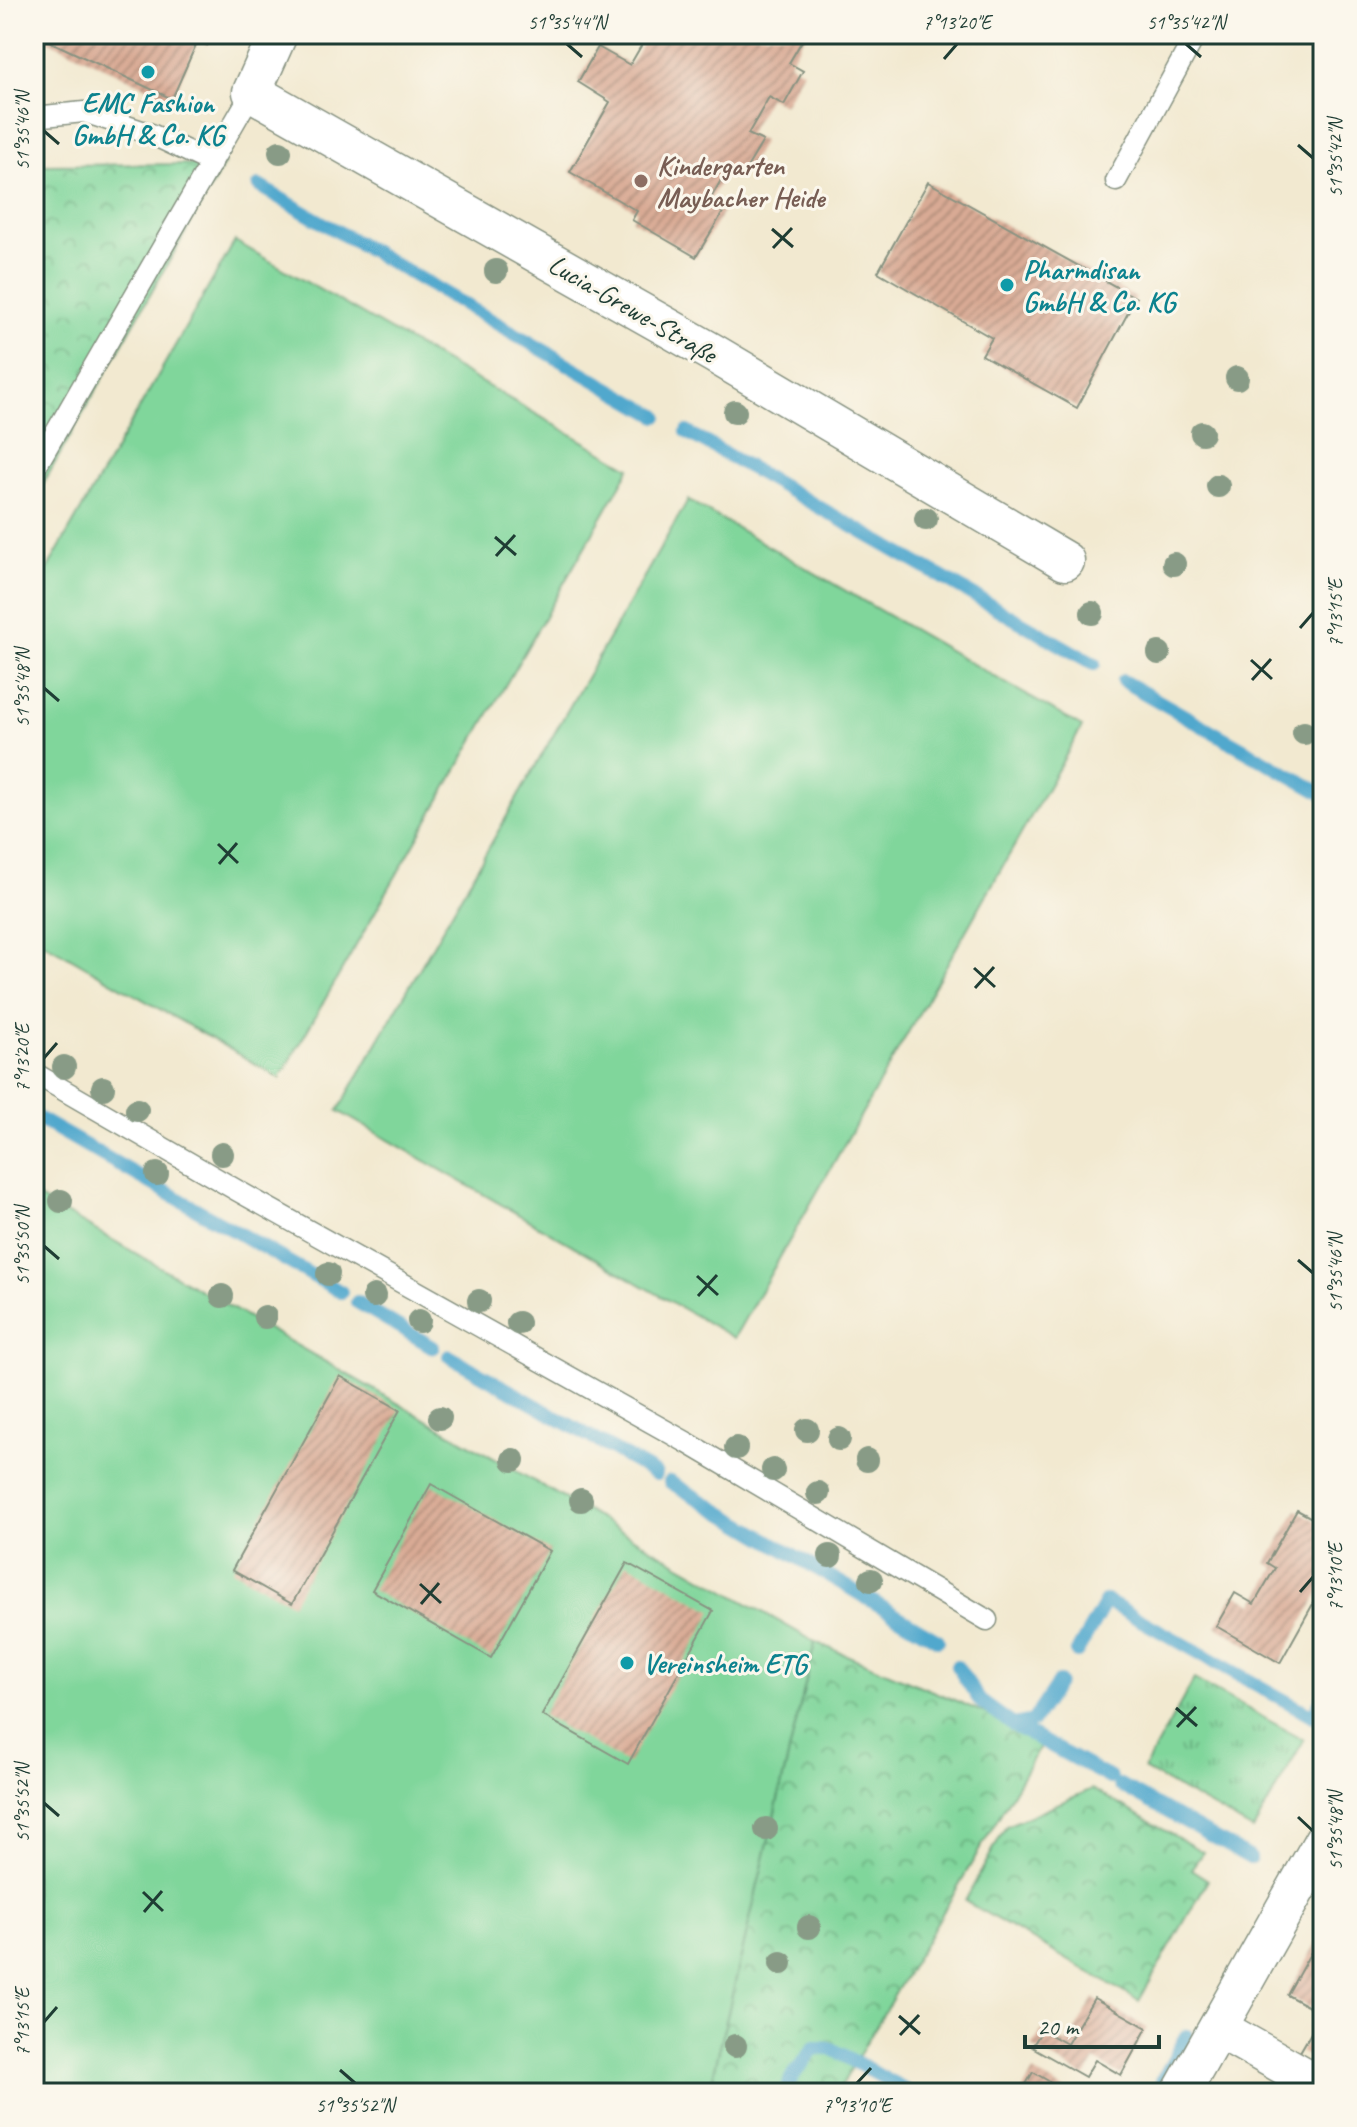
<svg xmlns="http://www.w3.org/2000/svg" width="1357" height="2127" viewBox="0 0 1357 2127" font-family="Caveat,sans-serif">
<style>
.grass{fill:url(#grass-tufts);stroke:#508a68;stroke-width:2}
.park{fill:url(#park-crowns);stroke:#508a68;stroke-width:2}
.pitch{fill:#80d69b;stroke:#508a68;stroke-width:2}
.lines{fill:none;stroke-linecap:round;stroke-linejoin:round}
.stream{stroke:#51a8cd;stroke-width:14}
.building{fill:url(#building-hatch)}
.lane-casing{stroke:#889382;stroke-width:23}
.street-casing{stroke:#889382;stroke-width:41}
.lane{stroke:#fff;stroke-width:20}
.street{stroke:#fff;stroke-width:38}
.tree{fill:#889b86}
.ticks{fill:none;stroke:#1f3d34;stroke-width:3}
.culture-dot{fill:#0f9aa8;stroke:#fbf7ec;stroke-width:3}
.education-dot{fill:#8d6e63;stroke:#fbf7ec;stroke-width:3}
.labels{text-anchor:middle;stroke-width:6;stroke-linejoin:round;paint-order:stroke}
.culture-label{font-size:28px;font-weight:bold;fill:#0d838f;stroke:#fbf7ec;text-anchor:start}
.education-label{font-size:28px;font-weight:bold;fill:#785e54;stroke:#fbf7ec;text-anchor:start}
.street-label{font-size:28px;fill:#1f3d34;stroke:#fbf7ec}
.neatline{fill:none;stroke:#1f3d34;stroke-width:3}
.ticks-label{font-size:20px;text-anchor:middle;fill:#1f3d34}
</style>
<defs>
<pattern id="grass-tufts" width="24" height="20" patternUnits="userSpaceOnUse" patternTransform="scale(2)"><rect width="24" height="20" fill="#80d69b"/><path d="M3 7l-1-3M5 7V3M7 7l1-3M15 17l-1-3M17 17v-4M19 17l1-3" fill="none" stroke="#68af7f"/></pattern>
<pattern id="park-crowns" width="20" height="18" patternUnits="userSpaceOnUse" patternTransform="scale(2)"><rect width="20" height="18" fill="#80d69b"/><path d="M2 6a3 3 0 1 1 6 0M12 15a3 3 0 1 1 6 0" fill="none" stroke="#68af7f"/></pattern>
<pattern id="building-hatch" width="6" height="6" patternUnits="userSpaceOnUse" patternTransform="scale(2)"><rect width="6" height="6" fill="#d9aa94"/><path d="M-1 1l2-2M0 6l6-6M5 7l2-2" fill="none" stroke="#af8c7a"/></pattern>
</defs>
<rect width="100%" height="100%" fill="#fbf7ec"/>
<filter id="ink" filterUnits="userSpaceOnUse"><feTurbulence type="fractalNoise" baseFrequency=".0125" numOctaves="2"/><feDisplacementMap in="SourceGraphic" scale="16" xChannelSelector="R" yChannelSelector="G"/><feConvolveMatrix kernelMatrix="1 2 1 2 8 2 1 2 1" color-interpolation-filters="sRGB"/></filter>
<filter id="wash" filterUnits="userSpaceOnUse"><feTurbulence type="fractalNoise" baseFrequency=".006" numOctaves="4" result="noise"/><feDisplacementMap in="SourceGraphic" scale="32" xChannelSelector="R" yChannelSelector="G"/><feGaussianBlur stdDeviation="1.8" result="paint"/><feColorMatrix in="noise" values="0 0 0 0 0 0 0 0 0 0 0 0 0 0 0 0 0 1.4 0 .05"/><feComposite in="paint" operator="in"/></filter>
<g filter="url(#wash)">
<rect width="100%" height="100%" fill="#f2e9d0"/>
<!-- grass -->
<polygon class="grass" points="1194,1679 1304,1740 1253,1830 1144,1769"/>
<!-- park -->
<g class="park">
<polygon points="224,164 34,500 34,165"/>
<polygon points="815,1642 1045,1738 837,2093 709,2093"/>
<polygon points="1092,1789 1203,1852 1191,1869 1208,1880 1139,2001 965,1901 1006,1826"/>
</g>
<!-- pitch -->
<g class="pitch">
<polygon points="235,241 630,468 280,1078 34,937 34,592"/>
<polygon points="688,500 1082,727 734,1338 338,1111"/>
<polygon points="34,1195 815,1642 709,2093 34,2093"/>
</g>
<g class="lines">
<!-- stream -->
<g class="stream">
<polyline points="259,186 657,416"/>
<polyline points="687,432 1094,664"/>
<polyline points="1123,681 1323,794"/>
<polyline points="34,1116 341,1292"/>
<polyline points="357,1302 433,1347"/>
<polyline points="449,1356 656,1474"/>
<polyline points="670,1482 938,1640"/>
<polyline points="1077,1652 1106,1601 1313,1716 1323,1697"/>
<polyline points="957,1666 980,1701 1013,1725 1110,1778"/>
<polyline points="1013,1725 1033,1721 1059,1682"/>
<polyline points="1120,1785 1250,1858"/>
<polyline points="1162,2081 1187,2036"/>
<polyline points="786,2093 792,2077 814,2048 832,2049 910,2093"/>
</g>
</g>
<g id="blocks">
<!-- building -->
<g class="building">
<polygon points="34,34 212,34 207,45 198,40 172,99"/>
<polygon points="648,34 806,34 789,63 803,71 784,105 769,97 748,134 763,141 742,176 728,168 708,203 723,212 696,257 632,220 637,211 570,172 610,102 578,82 598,47 630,65"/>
<polygon points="928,182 1136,298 1077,408 982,355 992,338 878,272"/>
<polygon points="340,1376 400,1410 292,1604 232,1570"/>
<polygon points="431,1484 550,1551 491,1658 372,1590"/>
<polygon points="1297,1510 1321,1523 1323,1520 1323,1586 1280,1663 1216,1626 1235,1593 1254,1604 1275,1568 1267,1563"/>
<polygon points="627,1563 713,1611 628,1764 542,1715"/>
<polygon points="1316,1943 1323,1947 1323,2065 1300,2052 1322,2014 1287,1995"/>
<polygon points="1094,1998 1147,2028 1121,2075 1095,2060 1085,2077 1032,2047 1042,2030 1067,2044"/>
<polygon points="1033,2072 1069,2093 1021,2093"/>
</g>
</g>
</g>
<g filter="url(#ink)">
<use href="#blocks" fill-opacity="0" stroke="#889382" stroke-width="2"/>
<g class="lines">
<!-- lane casing -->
<g class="lane-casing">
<g id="lane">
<polyline points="34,117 84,112 151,134 212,163"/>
<polyline points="1116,181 1196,34"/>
<polyline points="34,470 252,92"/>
<polyline points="34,1073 238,1191 686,1442 987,1620"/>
</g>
</g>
<!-- street casing -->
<g class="street-casing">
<g id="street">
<polyline points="278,34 252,92 713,353 1065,561"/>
<polyline points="1218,2028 1323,2087"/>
<polyline points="1181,2093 1323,1841"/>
</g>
</g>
<!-- lane -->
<use href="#lane" class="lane"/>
<!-- street -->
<use href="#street" class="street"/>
</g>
<!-- trees -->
<g class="tree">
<circle cx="280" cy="152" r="12"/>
<circle cx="496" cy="271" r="12"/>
<circle cx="1237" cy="378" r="12"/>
<circle cx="735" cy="412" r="12"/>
<circle cx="1202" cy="433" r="12"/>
<circle cx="1218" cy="486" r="12"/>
<circle cx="926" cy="519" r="12"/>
<circle cx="1174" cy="564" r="12"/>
<circle cx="1092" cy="613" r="12"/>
<circle cx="1159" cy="653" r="12"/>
<circle cx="1304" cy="733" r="12"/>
<circle cx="64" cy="1067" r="12"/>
<circle cx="103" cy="1088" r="12"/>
<circle cx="137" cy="1110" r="12"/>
<circle cx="222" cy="1154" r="12"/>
<circle cx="157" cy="1174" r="12"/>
<circle cx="61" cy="1201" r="12"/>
<circle cx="328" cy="1274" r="12"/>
<circle cx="222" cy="1296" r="12"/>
<circle cx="374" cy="1296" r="12"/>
<circle cx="479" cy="1301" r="12"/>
<circle cx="265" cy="1317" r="12"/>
<circle cx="419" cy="1321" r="12"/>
<circle cx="518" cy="1323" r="12"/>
<circle cx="440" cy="1418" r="12"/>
<circle cx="807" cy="1430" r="12"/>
<circle cx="839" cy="1439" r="12"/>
<circle cx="736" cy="1448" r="12"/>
<circle cx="513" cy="1460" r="12"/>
<circle cx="867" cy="1460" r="12"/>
<circle cx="773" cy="1470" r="12"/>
<circle cx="818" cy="1493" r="12"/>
<circle cx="581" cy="1500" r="12"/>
<circle cx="830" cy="1556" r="12"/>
<circle cx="871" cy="1580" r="12"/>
<circle cx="766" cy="1829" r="12"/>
<circle cx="809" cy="1927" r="12"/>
<circle cx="781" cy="1963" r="12"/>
<circle cx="735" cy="2046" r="12"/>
</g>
</g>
<!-- ticks -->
<path class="ticks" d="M567,44L582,57M1186,44L1201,57M944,59L957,44M44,131L59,144M1298,145L1313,158M772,229L793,247M773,248L792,228M495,537L516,555M496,556L515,535M1300,628L1313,613M1251,660L1272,679M1252,680L1271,659M44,688L59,701M218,844L238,863M219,864L237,843M974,968L995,987M975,988L994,967M44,1058L57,1043M44,1246L59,1259M1298,1260L1313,1273M697,1276L718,1295M698,1296L717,1275M420,1584L441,1603M1300,1592L1313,1577M421,1604L439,1583M1176,1708L1197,1726M1177,1727L1196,1707M44,1803L59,1816M1298,1817L1313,1831M143,1892L163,1911M144,1912L162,1891M899,2016L920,2034M44,2022L57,2007M900,2035L919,2015M340,2070L355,2083M857,2083L871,2068"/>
<!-- markers -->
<g class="culture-dot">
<circle cx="148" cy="72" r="8"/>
<circle cx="1007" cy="285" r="8"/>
<circle cx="627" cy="1663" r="8"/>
</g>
<circle class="education-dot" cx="641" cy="181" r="8"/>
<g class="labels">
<!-- culture labels -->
<g class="culture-label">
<text x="148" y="112" text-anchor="middle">EMC Fashion<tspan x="148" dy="32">GmbH &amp; Co. KG</tspan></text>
<text x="1023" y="279">Pharmdisan<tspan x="1023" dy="32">GmbH &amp; Co. KG</tspan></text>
<text x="643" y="1673">Vereinsheim ETG</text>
</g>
<!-- education labels -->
<g class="education-label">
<text x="657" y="175">Kindergarten<tspan x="657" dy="32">Maybacher Heide</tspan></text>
</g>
<!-- street labels -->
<g class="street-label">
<text transform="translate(633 308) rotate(30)" y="10">Lucia-Grewe-Straße</text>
</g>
</g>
<!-- margin -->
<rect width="1357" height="2127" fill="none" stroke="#fbf7ec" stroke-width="88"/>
<!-- scale -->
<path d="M1025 2035v12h134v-12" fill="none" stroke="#1f3d34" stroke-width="4"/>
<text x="1037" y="2035" font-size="24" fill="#1f3d34" stroke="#fbf7ec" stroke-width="6" paint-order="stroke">20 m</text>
<rect x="44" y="44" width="1269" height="2039" class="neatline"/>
<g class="ticks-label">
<text x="567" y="29">51°35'44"N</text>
<text x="957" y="29">7°13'20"E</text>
<text x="1186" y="29">51°35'42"N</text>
<text transform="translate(22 131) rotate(-90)" y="7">51°35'46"N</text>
<text transform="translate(1335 158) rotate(-90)" y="7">51°35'42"N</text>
<text transform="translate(1335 613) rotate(-90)" y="7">7°13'15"E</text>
<text transform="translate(22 688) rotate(-90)" y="7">51°35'48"N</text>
<text transform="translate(22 1058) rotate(-90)" y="7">7°13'20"E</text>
<text transform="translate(22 1246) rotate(-90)" y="7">51°35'50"N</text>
<text transform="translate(1335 1273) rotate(-90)" y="7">51°35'46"N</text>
<text transform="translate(1335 1577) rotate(-90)" y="7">7°13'10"E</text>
<text transform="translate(22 1803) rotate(-90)" y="7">51°35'52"N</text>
<text transform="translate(1335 1831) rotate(-90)" y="7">51°35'48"N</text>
<text transform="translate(22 2022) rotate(-90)" y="7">7°13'15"E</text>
<text x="355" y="2112">51°35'52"N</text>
<text x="857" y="2112">7°13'10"E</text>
</g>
</svg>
